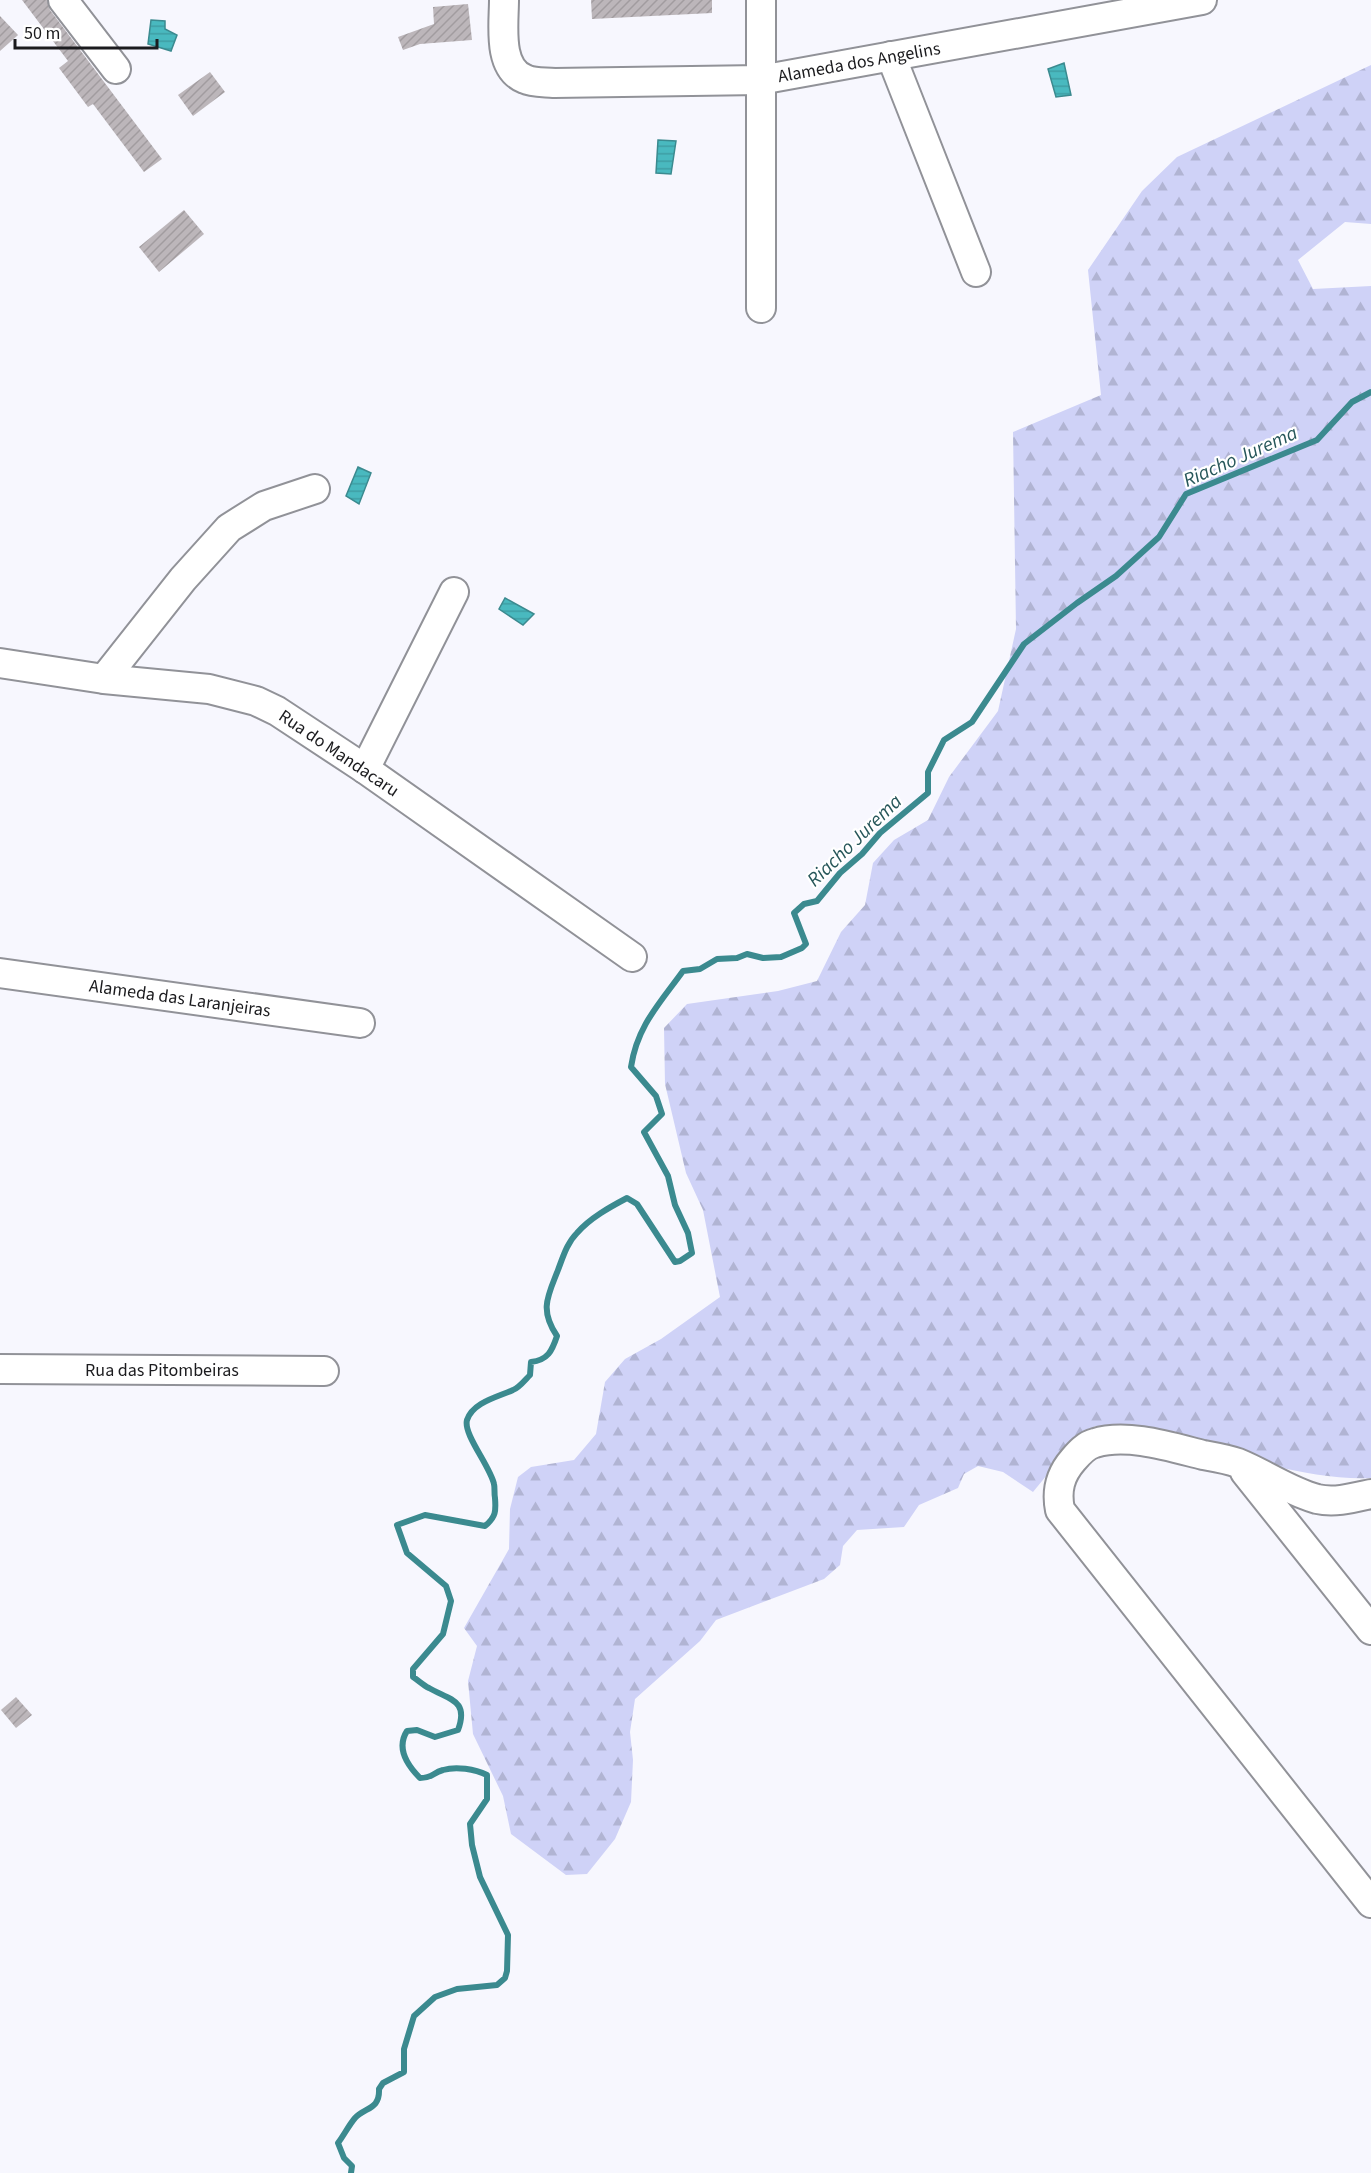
<svg xmlns="http://www.w3.org/2000/svg" width="1371" height="2173" viewBox="0 0 1371 2173" font-family="'Source Sans 3',sans-serif">
<style>
.forest{fill:url(#forest-firs)}
.water{fill:url(#water-rules);stroke:#3b8a8f;stroke-width:1.5}
.lines{fill:none;stroke-linecap:round;stroke-linejoin:round}
.stream{stroke:#3b8a8f;stroke-width:6}
.building{fill:url(#building-hatch)}
.minor-casing{stroke:#919298;stroke-width:32}
.minor{stroke:#fff;stroke-width:28}
.labels{text-anchor:middle;stroke-width:4.5;stroke-linejoin:round;paint-order:stroke}
.street-label{font-size:18px;fill:#1b1b1e;stroke:#fff}
.water-label{font-size:20px;font-style:italic;fill:#27575a;stroke:#fff}
</style>
<defs>
<pattern id="forest-firs" width="22" height="20" patternUnits="userSpaceOnUse" patternTransform="scale(1.5)"><rect width="22" height="20" fill="#cfd2f7"/><path d="M5 1l3.5 6h-7zM16 11l3.5 6h-7z" fill="#b1b4d3"/></pattern>
<pattern id="water-rules" width="6" height="5" patternUnits="userSpaceOnUse" patternTransform="scale(1.5)"><rect width="6" height="5" fill="#49b9bf"/><path d="M0 2.5h6" fill="none" stroke="#3f9ea4"/></pattern>
<pattern id="building-hatch" width="6" height="6" patternUnits="userSpaceOnUse" patternTransform="scale(1.5)"><rect width="6" height="6" fill="#bcb6ba"/><path d="M-1 1l2-2M0 6l6-6M5 7l2-2" fill="none" stroke="#a19c9f"/></pattern>
</defs>
<rect width="100%" height="100%" fill="#f7f7fe"/>
<!-- forest -->
<path class="forest" d="M1371,65V224L1345,222L1298,260L1313,289L1371,286V1478C1305,1481 1228,1452 1163,1437C1141,1432 1118,1430 1095,1426L1074,1442L1033,1492L1003,1472L978,1466L964,1474L958,1488L919,1505L904,1527L857,1530L843,1546L840,1565L824,1579L716,1620L700,1641L635,1699L630,1732L633,1760L631,1802L615,1839L587,1874L566,1875L511,1834L503,1796L473,1734L468,1681L477,1646L464,1628L509,1549L510,1509L518,1477L531,1467L574,1460L596,1434L605,1382L625,1359L661,1339L720,1297L703,1210L686,1173L665,1084L664,1028L687,1004L778,991L817,981L841,932L865,905L873,863L894,840L928,820L949,777L998,711L1016,629L1013,432L1101,395L1088,270L1142,191L1177,157Z"/>
<!-- water -->
<g class="water">
<polygon points="151,20 165,21 165,29 177,35 171,51 148,44"/>
<polygon points="1064,63 1071,95 1056,97 1048,69"/>
<polygon points="658,140 676,141 671,174 656,173"/>
<polygon points="358,467 371,473 359,504 346,496"/>
<polygon points="505,598 534,614 523,625 499,609"/>
</g>
<g class="lines">
<!-- stream -->
<path class="stream" d="M351,2173L352,2166L344,2158L338,2143C344,2135 349,2125 355,2118C365,2107 380,2110 379,2089L383,2083L404,2072V2049L414,2016L435,1997L457,1989L497,1985L505,1978L507,1971L508,1935L480,1877L472,1845L470,1824L487,1799V1775C475,1769 456,1766 443,1770C432,1773 433,1778 420,1778C407,1765 396,1748 407,1731L417,1730L435,1737L458,1730C469,1700 450,1700 429,1688C423,1685 418,1680 413,1677V1669L443,1634L451,1601L446,1586L407,1553L397,1525L425,1515L485,1526C496,1517 496,1511 495,1498C494,1493 495,1488 494,1484C490,1466 463,1434 467,1420C473,1402 498,1397 513,1390C519,1388 525,1380 530,1375L531,1362C548,1360 552,1351 557,1336C539,1309 548,1296 558,1270C563,1257 567,1243 577,1233C590,1218 610,1207 627,1198L637,1204L675,1262L680,1261L692,1253L688,1233L675,1205L668,1176L644,1132L662,1114L656,1096L631,1067C637,1026 660,1003 683,971L700,969L717,959L737,958L747,954L763,958L781,957L802,948L806,944L794,913L804,904L817,901L840,873L862,854L880,833L928,793V772L944,740L972,722L1024,644L1077,603L1116,576L1159,537L1186,494L1317,440L1352,402L1371,392"/>
</g>
<!-- building -->
<g class="building">
<polygon points="22,0 47,0 50,10 162,159 144,172 93,104 88,107 59,68 68,61"/>
<polygon points="591,0 712,0 712,13 592,19"/>
<polygon points="468,4 472,40 420,44 403,50 398,37 434,24 433,7"/>
<polygon points="0,16 18,35 0,51"/>
<polygon points="210,72 225,92 193,116 178,95"/>
<polygon points="184,210 204,234 159,272 139,247"/>
<polygon points="16,1697 32,1715 16,1728 1,1710"/>
</g>
<g class="lines">
<!-- minor casing -->
<g class="minor-casing">
<g id="minor">
<polyline points="63,0 116,69"/>
<path d="M504,0C504,24 497,68 525,79C533,83 545,82 554,83L760,80L1202,0"/>
<polyline points="891,56 976,272"/>
<polyline points="761,308 761,0"/>
<polyline points="0,663 104,679 209,689 256,701 277,711 365,769 632,957"/>
<polyline points="104,679 183,579 229,528 264,506 315,489"/>
<polyline points="365,769 454,592"/>
<polyline points="0,973 360,1023"/>
<polyline points="0,1369 324,1371"/>
<polyline points="1245,1472 1371,1630"/>
<path d="M1371,1494C1353,1498 1335,1503 1317,1499C1288,1491 1265,1474 1238,1463C1227,1459 1214,1457 1203,1455C1171,1447 1127,1433 1095,1443C1086,1445 1079,1453 1073,1460C1060,1475 1056,1490 1060,1510L1371,1903"/>
</g>
</g>
<!-- minor -->
<use href="#minor" class="minor"/>
</g>
<g class="labels">
<!-- street labels -->
<g class="street-label">
<text transform="translate(859 62) rotate(-10)" y="6">Alameda dos Angelins</text>
<text transform="translate(339 753) rotate(34)" y="6">Rua do Mandacaru</text>
<text transform="translate(180 998) rotate(8)" y="6">Alameda das Laranjeiras</text>
<text x="162" y="1376">Rua das Pitombeiras</text>
</g>
<!-- water labels -->
<g class="water-label">
<text transform="translate(1240 456) rotate(-24)" y="7">Riacho Jurema</text>
<text transform="translate(854 840) rotate(-44)" y="7">Riacho Jurema</text>
</g>
</g>
<!-- scale -->
<path d="M15 39v9h142v-9" fill="none" stroke="#1b1b1e" stroke-width="3"/>
<text x="24" y="39" font-size="18" fill="#1b1b1e" stroke="#ffffff" stroke-width="4.5" paint-order="stroke">50 m</text>
</svg>
